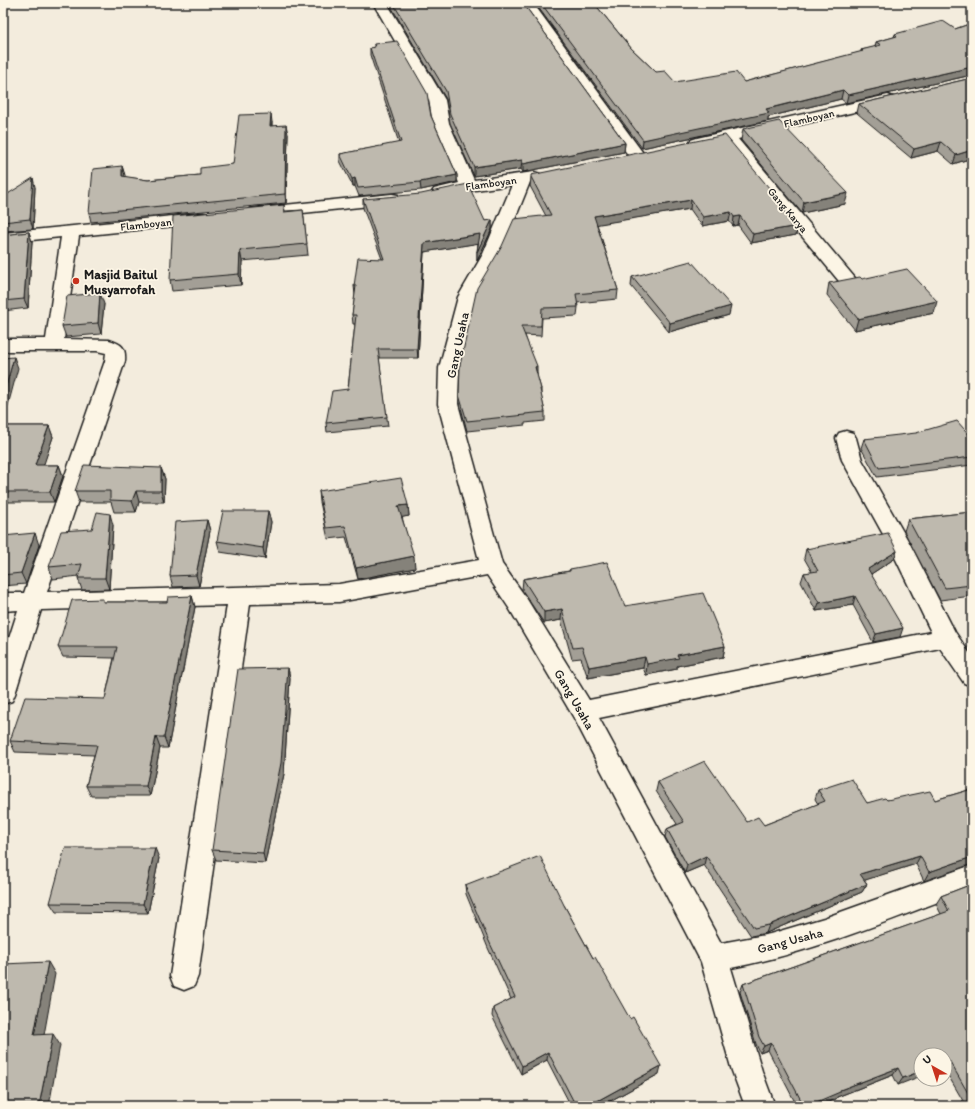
<svg xmlns="http://www.w3.org/2000/svg" width="975" height="1109" viewBox="0 0 975 1109" font-family="Itim,sans-serif">
<style>
.lines{fill:none;stroke-linecap:round;stroke-linejoin:round}
.minor-casing{stroke:#1c1c1c;stroke-width:3}
.minor{fill:#fcf5e5;fill-rule:evenodd}
.wall{fill:#a39f96;stroke:#1c1c1c}
.shaded-wall{fill:#85827a;stroke:#1c1c1c}
.building{fill:#beb9ae;stroke:#1c1c1c}
.poi-dot{fill:#c8321e;stroke:#fcf5e5;stroke-width:1.5}
.labels{text-anchor:middle;stroke-width:3.5;stroke-linejoin:round;paint-order:stroke}
.far-street-label{font-size:11px;fill:#1c1c1c;stroke:#fcf5e5}
.poi-label{font-size:13px;font-weight:bold;fill:#1c1c1c;stroke:#fcf5e5;text-anchor:start}
.street-label{font-size:13px;fill:#1c1c1c;stroke:#fcf5e5}
</style>
<rect width="100%" height="100%" fill="#f3ecdd"/>
<filter id="ink" filterUnits="userSpaceOnUse"><feTurbulence type="fractalNoise" baseFrequency=".025" numOctaves="2"/><feDisplacementMap in="SourceGraphic" scale="8" xChannelSelector="R" yChannelSelector="G"/><feConvolveMatrix kernelMatrix="1 2 1 2 8 2 1 2 1" color-interpolation-filters="sRGB"/></filter>
<g filter="url(#ink)">
<g class="lines">
<!-- minor casing -->
<g class="minor-casing">
<g id="minor">
<path d="M373,3H387L445,100L449,123L474,180L534,172L540,174L542,177L540,180L530,182L501,254L476,297L459,368L458,404L502,564L525,596L589,700L931,632L889,545L842,460L836,438L839,433L846,431L853,433L856,438L862,460L910,544L955,632L972,657V686L964,683L940,648L599,718L721,943L770,934L824,918L972,865V889C893,919 814,952 731,968L762,1071L775,1106H745L732,1071L701,962L574,718L509,608L487,575L339,602L250,604L198,976L194,986L184,990L174,986L170,976L227,605L41,610L15,694L12,701L3,704V657L18,610L3,611V593H24L105,361L106,353L97,351H3V339H46L61,237L3,243V233L203,213L209,214L211,218L209,222L203,223L79,236L64,339L109,340C122,344 126,347 125,361L47,592L339,584L479,560L438,404L439,368L458,297L483,254L512,185L468,191L440,197L434,195L432,192L434,189L459,183L433,123L429,100Z"/>
<polygon points="519,3 533,3 643,153 645,156 643,159 637,161 631,159"/>
<polygon points="888,95 893,97 896,100 893,103 738,139 855,278 858,282 855,286 849,287 843,286 724,142 697,148 691,146 689,143 691,140 697,138"/>
<polygon points="392,194 398,195 400,199 398,203 255,218 249,217 247,213 249,209 255,208"/>
</g>
</g>
<!-- minor -->
<use href="#minor" class="minor"/>
</g>
<!-- wall -->
<g class="wall">
<polygon points="389,3 523,3 625,143 624,152 523,172 521,169 474,176 450,123 446,99"/>
<polygon points="535,3 594,3 631,48 656,72 675,82 744,82 861,52 861,50 875,47 876,42 894,37 895,34 955,29 972,23 972,75 846,103 841,99 768,117 768,121 642,148"/>
<polygon points="374,44 431,116 457,175 457,182 421,190 359,196 355,186 353,186 340,161 340,154 399,143 370,55 370,48 374,47"/>
<polygon points="972,78 972,158 953,164 938,151 911,158 857,113 859,104"/>
<polygon points="272,122 272,126 288,134 286,203 91,222 89,213 122,166 125,177 148,180 200,175 233,164"/>
<polygon points="743,129 845,204 802,213 741,140"/>
<polygon points="531,177 785,207 784,212 797,226 796,235 751,243 738,225 733,226 729,221 702,226 690,209 597,224 618,290 617,299 577,303 578,307 577,316 542,318 541,336 525,335 541,389 541,395 545,412 545,421 525,423 525,425 467,431 460,404 459,395 546,216 530,186"/>
<polygon points="35,187 33,229 3,231 3,197"/>
<polygon points="363,199 485,221 492,220 492,229 477,261 477,252 478,243 424,252 418,358 379,358 388,426 327,432 326,423 348,389 355,324 353,324 352,315 355,295 354,286 382,259 363,208"/>
<polygon points="284,205 285,211 303,210 308,255 242,261 241,285 172,291 170,280"/>
<polygon points="29,232 32,242 28,308 3,311 3,235"/>
<polygon points="632,277 729,315 669,332 631,286"/>
<polygon points="829,283 934,313 855,330 827,295"/>
<polygon points="104,304 101,334 66,337 62,326"/>
<polygon points="3,426 49,426 53,437 43,465 59,465 63,476 54,502 3,502"/>
<polygon points="972,438 972,465 877,477 861,448 864,439"/>
<polygon points="161,468 165,479 164,502 139,502 136,512 114,512 111,502 79,502 75,491"/>
<polygon points="319,491 408,505 409,516 402,517 415,568 358,579 346,537 328,539 320,502"/>
<polygon points="268,511 271,522 265,559 220,552 217,541"/>
<polygon points="972,512 972,596 940,600 904,531 908,519"/>
<polygon points="207,520 210,531 199,586 173,587 170,576"/>
<polygon points="113,525 109,589 82,590 78,578 79,576 53,579 49,567"/>
<polygon points="3,536 39,545 26,584 3,586"/>
<polygon points="806,549 897,551 894,559 871,574 900,637 873,642 853,605 816,611 801,582 804,573 812,572 804,558"/>
<polygon points="570,569 625,606 725,646 723,657 677,666 677,669 646,675 643,668 588,678 581,658 572,659 561,620 544,623 522,590 523,579 569,571"/>
<polygon points="192,596 195,607 168,748 160,748 150,796 91,796 86,786 94,755 15,752 10,741 105,699 114,658 63,657 58,647 104,602 167,602"/>
<polygon points="972,640 972,655 968,648"/>
<polygon points="288,668 290,678 284,774 265,863 216,860 212,850"/>
<polygon points="658,782 747,822 764,825 818,804 815,799 818,790 867,803 887,800 935,800 972,789 972,864 924,881 916,864 864,880 867,884 862,892 766,933 751,936 704,865 685,873 665,837 667,829 677,824 656,791"/>
<polygon points="159,858 148,913 56,912 50,903"/>
<polygon points="972,884 972,1106 966,1106 945,1070 945,1055 898,1085 893,1075 837,1097 836,1099 819,1106 797,1106 768,1050 760,1053 756,1044 740,992 743,984 941,914 936,904 941,896"/>
<polygon points="465,885 564,905 593,958 659,1074 601,1106 571,1106 547,1060 521,1074 492,1016 493,1008 511,999 488,948 466,894"/>
</g>
<!-- shaded-wall -->
<g class="shaded-wall">
<polygon points="972,67 972,75 846,103 848,95"/>
<polygon points="843,90 841,99 768,117 768,121 642,148 643,140"/>
<polygon points="271,114 272,122 271,135 270,126"/>
<polygon points="286,125 288,134 286,203 285,194"/>
<polygon points="941,142 938,151 911,158 914,149"/>
<polygon points="625,143 624,152 523,172 523,164"/>
<polygon points="972,150 972,158 953,164 956,155"/>
<polygon points="522,160 521,169 474,176 474,167"/>
<polygon points="122,166 125,175 124,185 122,176"/>
<polygon points="457,175 457,182 421,190 420,182"/>
<polygon points="33,178 35,187 33,229 30,219"/>
<polygon points="355,178 355,186 353,186 352,179"/>
<polygon points="848,193 845,204 802,213 804,202"/>
<polygon points="691,200 690,209 594,225 594,216"/>
<polygon points="785,207 783,216 781,208"/>
<polygon points="731,212 729,221 702,226 703,217"/>
<polygon points="740,216 738,225 733,226 734,217"/>
<polygon points="492,220 492,229 477,261 477,252"/>
<polygon points="797,226 796,235 751,243 753,234"/>
<polygon points="29,232 32,242 28,308 24,299"/>
<polygon points="480,234 480,243 424,252 418,358 417,349 424,243"/>
<polygon points="240,250 242,261 241,285 239,274"/>
<polygon points="100,293 104,304 101,334 98,323"/>
<polygon points="937,301 934,313 855,330 858,319"/>
<polygon points="731,306 729,315 669,332 670,323"/>
<polygon points="14,357 18,368 3,424 3,397"/>
<polygon points="537,366 537,375 535,367"/>
<polygon points="49,426 53,437 40,476 35,465"/>
<polygon points="59,465 63,476 54,502 50,492"/>
<polygon points="161,468 165,479 164,502 161,491"/>
<polygon points="136,491 139,502 136,512 132,501"/>
<polygon points="408,505 409,516 399,518 398,506"/>
<polygon points="268,511 271,522 265,559 263,548"/>
<polygon points="110,514 113,525 109,589 105,578"/>
<polygon points="207,520 210,531 199,586 196,575"/>
<polygon points="35,533 39,545 26,584 21,573"/>
<polygon points="897,551 894,559 865,578 868,569"/>
<polygon points="414,556 415,568 358,579 356,568"/>
<polygon points="192,596 195,607 168,748 164,737"/>
<polygon points="855,596 853,605 816,611 819,603"/>
<polygon points="562,609 561,620 544,623 544,612"/>
<polygon points="903,628 900,637 873,642 876,634"/>
<polygon points="725,646 723,657 677,666 677,669 646,675 647,664 677,655"/>
<polygon points="645,657 643,668 588,678 589,667"/>
<polygon points="288,668 290,678 284,774 265,863 263,853"/>
<polygon points="156,737 160,748 150,796 146,786"/>
<polygon points="155,848 159,858 148,913 143,904"/>
<polygon points="706,856 704,865 685,873 687,865"/>
<polygon points="920,856 916,864 856,883 860,874"/>
<polygon points="972,857 972,864 924,881 929,872"/>
<polygon points="867,884 862,892 766,933 769,925"/>
<polygon points="48,962 55,974 42,1046 34,1035"/>
<polygon points="53,1034 60,1045 49,1106 39,1106"/>
<polygon points="771,1043 768,1050 760,1053 764,1046"/>
<polygon points="548,1052 547,1060 521,1074 522,1066"/>
<polygon points="949,1060 945,1065 945,1062"/>
<polygon points="661,1066 659,1074 601,1106 588,1106"/>
<polygon points="898,1068 893,1075 837,1097 836,1099 819,1106 807,1106 840,1090"/>
<polygon points="921,1071 921,1076 898,1085 903,1078"/>
</g>
<!-- building -->
<g class="building">
<polygon points="393,3 523,3 625,143 523,164 522,160 474,167 450,114 446,91"/>
<polygon points="541,3 594,3 631,48 656,72 665,71 675,82 736,72 744,82 863,51 861,50 881,45 876,42 897,36 895,34 943,21 955,29 972,23 972,67 848,95 843,90 766,109 769,113 643,140"/>
<polygon points="397,41 427,93 431,116 457,175 420,182 358,188 355,178 352,179 340,154 401,142 370,48 375,47 374,44"/>
<polygon points="972,78 972,150 956,155 941,142 914,149 859,104"/>
<polygon points="271,114 270,126 286,125 285,194 89,213 93,169 122,166 122,176 148,180 200,175 200,168 233,164 239,115"/>
<polygon points="779,121 848,193 804,202 743,129"/>
<polygon points="725,135 785,207 781,208 797,226 753,234 740,216 734,217 731,212 703,217 691,200 594,216 618,290 576,294 578,307 542,308 541,326 521,326 537,366 535,367 541,389 540,389 545,412 525,414 525,415 467,421 459,395 460,365 477,288 502,246 514,219 551,215 531,177 531,175"/>
<polygon points="33,178 30,219 3,222 3,197"/>
<polygon points="468,184 485,221 492,220 477,252 480,234 424,243 417,349 378,349 387,417 326,423 332,391 348,389 356,315 352,315 356,286 354,286 358,258 384,259 363,199 421,194"/>
<polygon points="284,205 284,212 303,210 307,244 240,250 239,274 170,280 173,216"/>
<polygon points="29,232 24,299 3,301 3,235"/>
<polygon points="691,261 731,306 670,323 632,277"/>
<polygon points="907,269 937,301 858,319 829,283 860,277 862,279"/>
<polygon points="100,293 98,323 62,326 67,296"/>
<polygon points="14,357 3,397 3,358"/>
<polygon points="957,421 972,438 972,457 879,468 864,439 916,433"/>
<polygon points="3,426 49,426 35,465 59,465 50,492 3,492"/>
<polygon points="84,465 161,468 161,491 136,491 132,501 110,500 110,491 75,491"/>
<polygon points="401,478 408,505 398,506 414,556 356,568 345,526 326,528 319,491"/>
<polygon points="223,511 268,511 263,548 217,541"/>
<polygon points="97,512 110,514 105,578 78,578 82,564 49,567 61,531 92,529"/>
<polygon points="972,512 972,585 945,588 908,519"/>
<polygon points="207,520 196,575 170,576 175,522"/>
<polygon points="35,533 21,573 3,575 3,536"/>
<polygon points="888,533 897,551 868,569 903,628 876,634 855,596 819,603 804,573 818,571 806,549"/>
<polygon points="607,562 625,606 703,593 725,646 677,655 679,658 647,664 645,657 589,667 582,647 573,648 562,609 544,612 523,579 570,571 570,569"/>
<polygon points="192,596 164,737 156,737 146,786 86,786 97,745 10,741 25,697 105,699 117,647 58,647 72,600 103,599 103,602 167,602 168,597"/>
<polygon points="288,668 281,763 263,853 212,850 238,669"/>
<polygon points="705,761 747,822 758,817 764,825 825,801 818,790 852,779 867,803 885,798 887,800 930,791 935,800 972,789 972,857 929,872 920,856 860,874 867,884 769,925 754,928 706,856 687,865 667,829 684,822 658,782"/>
<polygon points="65,848 155,848 143,904 50,903"/>
<polygon points="540,856 564,905 593,958 595,957 630,1019 633,1017 661,1066 588,1106 576,1106 548,1052 522,1066 493,1008 515,997 488,939 465,885"/>
<polygon points="972,884 972,1100 949,1060 945,1062 945,1055 921,1055 921,1071 903,1078 898,1068 840,1090 840,1092 807,1106 804,1106 771,1043 764,1046 759,1037 743,984 949,911 941,896"/>
<polygon points="48,962 34,1035 53,1034 39,1106 3,1106 3,964"/>
</g>
</g>
<!-- markers -->
<circle class="poi-dot" cx="76" cy="281" r="4"/>
<g class="labels">
<!-- far-street labels -->
<g class="far-street-label">
<text transform="translate(809 118) rotate(-13)" y="4">Flamboyan</text>
<text transform="translate(491 183) rotate(-8)" y="4">Flamboyan</text>
<text transform="translate(788 210) rotate(50)" y="4">Gang Karya</text>
<text transform="translate(146 224) rotate(-6)" y="4">Flamboyan</text>
</g>
<!-- poi labels -->
<g class="poi-label">
<text x="84" y="279">Masjid Baitul<tspan x="84" dy="15">Musyarrofah</tspan></text>
</g>
<!-- street labels -->
<g class="street-label">
<text transform="translate(457 345) rotate(-78)" y="5">Gang Usaha</text>
<text transform="translate(575 699) rotate(60)" y="5">Gang Usaha</text>
<text transform="translate(790 940) rotate(-15)" y="5">Gang Usaha</text>
</g>
</g>
<!-- margin -->
<rect width="975" height="1109" fill="none" stroke="#fcf5e5" stroke-width="16"/>
<rect x="8" y="8" width="959" height="1093" fill="none" stroke="#1c1c1c" stroke-width="1.5" filter="url(#ink)"/>
<!-- north arrow -->
<g transform="translate(933 1067) rotate(321)"><circle r="19" fill="#fcf5e5" stroke="#a29e95"/>
<path d="M0-3L7 15L0 10L-7 15Z" fill="#c8321e"/>
<text y="-6" font-size="11" font-weight="bold" text-anchor="middle" fill="#1c1c1c">U</text>
</g>
</svg>
